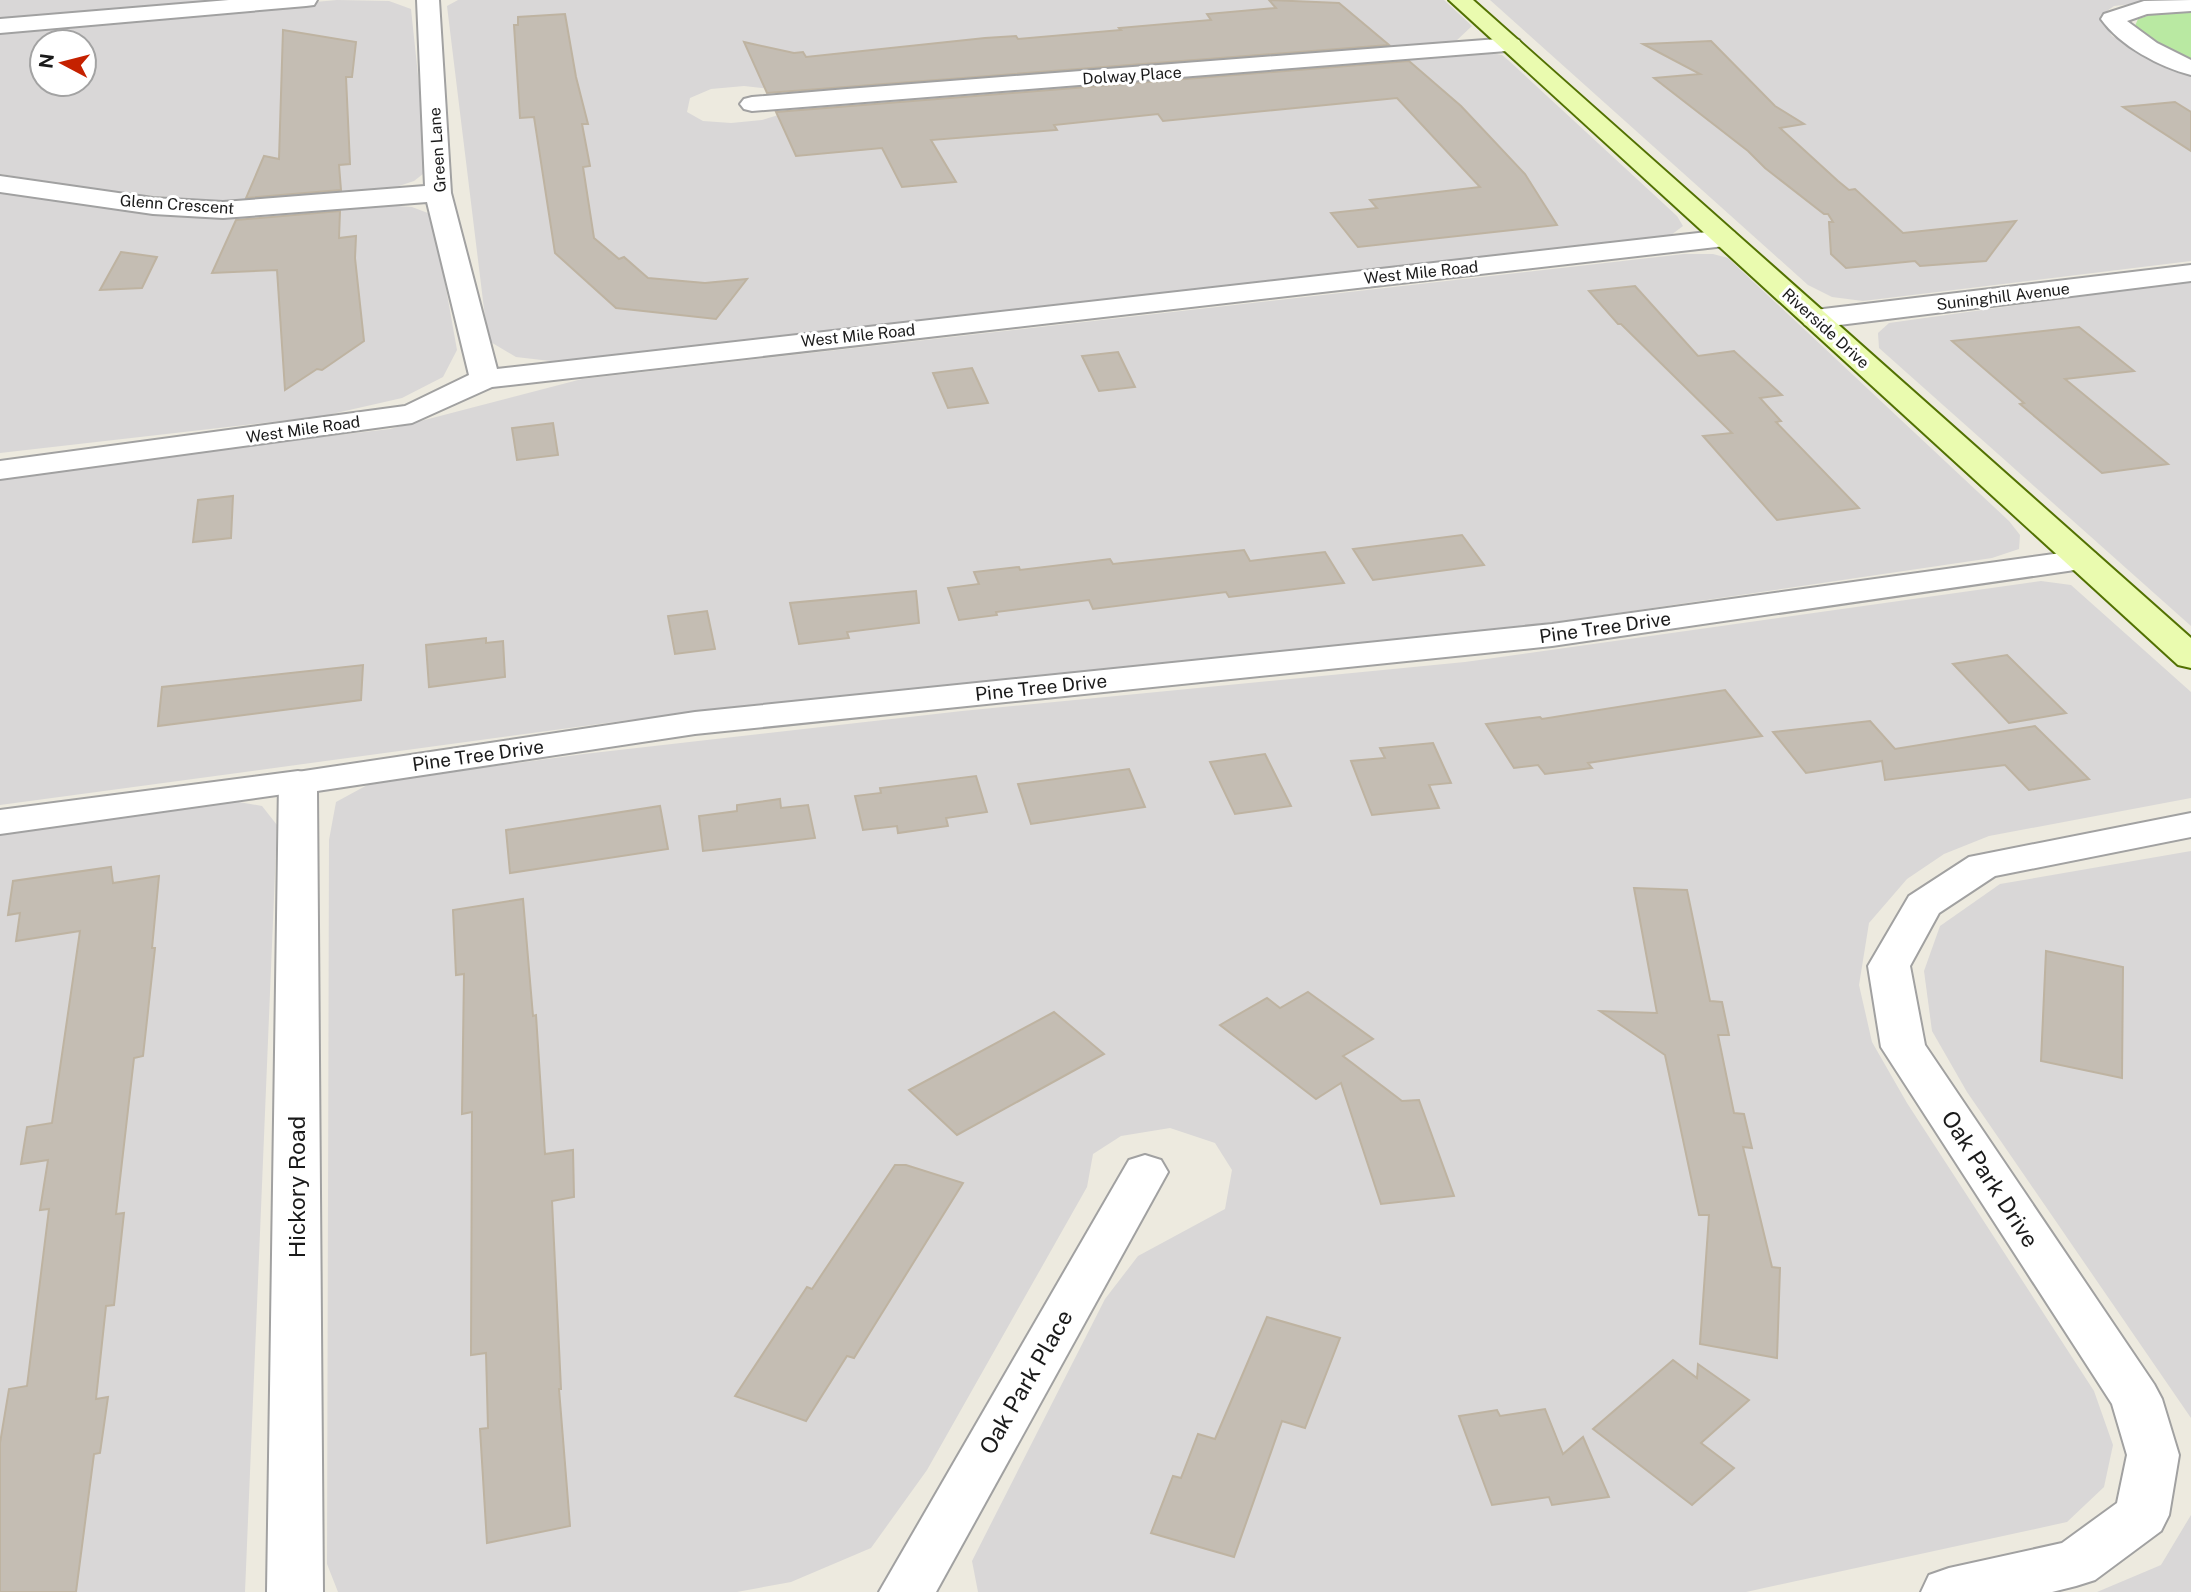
<svg xmlns="http://www.w3.org/2000/svg" width="2191" height="1592" viewBox="0 0 2191 1592" font-family="'Public Sans',sans-serif">
<style>
.residential{fill:#d9d7d7;fill-rule:evenodd}
.grass{fill:#b9e9a2}
.building{fill:#c4bdb3;stroke:#beb3a1;stroke-width:2}
.lines{fill:none;stroke-linecap:round;stroke-linejoin:round}
.minor-casing{stroke:#a1a1a1;stroke-width:4}
.tertiary-casing{stroke:#a1a1a1;stroke-width:4}
.secondary-casing{stroke:#527102;stroke-width:4}
.minor{fill:#fff;fill-rule:evenodd}
.tertiary{fill:#fff;fill-rule:evenodd}
.secondary{fill:#eafbaf;fill-rule:evenodd}
.labels{text-anchor:middle;stroke-width:6;stroke-linejoin:round;paint-order:stroke}
.far-street-label{font-size:16px;fill:#1a1a1a;stroke:#fff}
.street-label{font-size:19px;fill:#1a1a1a;stroke:#fff}
.near-street-label{font-size:23px;fill:#1a1a1a;stroke:#fff}
</style>
<rect width="100%" height="100%" fill="#edeadf"/>
<!-- residential -->
<g class="residential">
<polygon points="0,0 214,0 0,20"/>
<path d="M337,0L389,1L411,9L428,170L414,181L390,189L218,201L129,194L0,174V30ZM42,42H84V84H42Z"/>
<polygon points="458,0 1444,0 1472,26 1456,41 1217,62 1015,72 798,92 744,86 711,89 690,98 687,112 703,121 731,123 762,120 811,105 1487,52 1502,55 1508,60 1677,216 1683,226 1671,235 1647,238 559,362 516,357 489,341 484,309 447,6"/>
<polygon points="1490,0 2169,0 2114,6 2100,16 2112,36 2155,61 2191,74 2191,261 1863,301 1832,297 1808,285"/>
<polygon points="0,192 154,215 224,218 382,205 412,207 433,215 457,350 443,377 402,398 323,416 0,453"/>
<polygon points="1684,254 1713,254 1728,258 2009,521 2020,535 2019,549 1992,558 1570,620 1413,639 629,720 0,805 0,474 390,429 582,379"/>
<polygon points="2191,281 2191,626 1879,348 1878,333 1889,323"/>
<polygon points="2041,581 2071,585 2191,692 2191,798 1989,836 1944,854 1907,879 1869,923 1859,985 1872,1042 1907,1103 2094,1391 2113,1445 2104,1487 2067,1522 1746,1592 978,1592 972,1561 1105,1299 1138,1256 1225,1209 1232,1170 1215,1143 1170,1128 1121,1136 1093,1154 1087,1187 927,1470 871,1548 791,1582 737,1592 338,1592 327,1564 329,840 336,802 371,783 584,754 962,711 1465,662"/>
<polygon points="233,801 262,806 277,825 245,1592 0,1592 0,834"/>
<polygon points="2191,851 2191,1418 1967,1092 1932,1031 1924,971 1940,926 2000,884"/>
<polygon points="2191,1515 2191,1592 2097,1592 2161,1565"/>
</g>
<!-- grass -->
<polygon class="grass" points="2191,9 2191,59 2163,47 2134,28 2138,19 2157,13"/>
<!-- building -->
<g class="building">
<polygon points="1269,0 1339,3 1389,45 767,93 744,42 794,53 803,52 806,57 985,38 1016,36 1018,39 1121,30 1119,28 1211,20 1207,14 1276,8"/>
<polygon points="565,14 576,77 588,124 582,124 590,166 583,167 594,238 619,259 624,257 648,278 705,283 747,279 716,319 616,308 555,253 534,117 520,118 514,25 518,25 518,17"/>
<polygon points="283,30 356,42 352,77 346,77 350,164 339,165 341,190 246,198 264,156 279,159"/>
<polygon points="1711,41 1775,106 1804,124 1780,128 1838,181 1849,190 1855,189 1903,233 2016,221 1986,261 1920,266 1915,261 1846,268 1831,254 1829,222 1833,222 1828,214 1824,214 1765,168 1748,151 1654,78 1700,74 1643,44"/>
<polygon points="1409,61 1461,106 1525,174 1557,225 1358,247 1331,213 1377,208 1370,200 1480,187 1397,98 1163,121 1158,114 1054,125 1057,130 931,140 956,182 902,187 882,148 796,156 776,112"/>
<polygon points="2175,102 2191,112 2191,151 2123,107"/>
<polygon points="340,211 339,238 356,236 355,258 364,341 322,370 317,369 285,390 277,270 212,273 236,220"/>
<polygon points="121,252 157,257 142,288 100,290"/>
<polygon points="1635,286 1698,356 1734,351 1782,395 1760,398 1781,421 1776,422 1859,508 1777,520 1703,436 1732,433 1621,324 1618,324 1589,291"/>
<polygon points="2079,327 2134,371 2065,379 2168,464 2102,473 2020,404 2024,403 1952,341"/>
<polygon points="1118,352 1135,387 1099,391 1082,356"/>
<polygon points="972,368 988,403 948,408 933,373"/>
<polygon points="553,423 558,455 517,460 512,428"/>
<polygon points="233,496 231,538 193,542 198,500"/>
<polygon points="1462,535 1484,565 1373,580 1353,549"/>
<polygon points="1244,550 1250,561 1325,552 1344,583 1229,597 1226,592 1093,609 1089,600 996,612 997,615 959,620 948,588 979,584 974,572 1019,567 1020,570 1110,559 1113,564"/>
<polygon points="916,591 919,623 847,632 849,638 799,644 790,603"/>
<polygon points="707,611 715,649 675,654 668,616"/>
<polygon points="486,638 486,643 503,641 505,677 429,687 426,645"/>
<polygon points="2007,655 2066,713 2009,723 1953,664"/>
<polygon points="363,665 361,700 158,726 162,687"/>
<polygon points="1725,690 1762,736 1588,763 1592,768 1545,774 1538,765 1514,768 1486,724 1540,717 1542,719"/>
<polygon points="1870,721 1895,749 2035,726 2089,779 2029,790 2005,765 1885,780 1882,761 1806,773 1773,732"/>
<polygon points="1433,743 1451,783 1429,785 1439,808 1372,815 1351,761 1385,758 1380,748"/>
<polygon points="1265,754 1291,806 1235,814 1210,762"/>
<polygon points="1129,769 1145,807 1031,824 1018,784"/>
<polygon points="976,776 987,812 946,818 948,826 898,833 897,826 863,830 855,796 881,793 880,788"/>
<polygon points="780,799 781,808 808,805 815,838 703,851 699,816 737,811 737,805"/>
<polygon points="660,806 668,849 510,873 506,830"/>
<polygon points="111,867 113,883 159,876 152,948 155,948 143,1056 134,1058 116,1214 124,1213 114,1305 106,1306 96,1399 108,1397 100,1453 94,1454 76,1592 0,1592 0,1443 9,1389 27,1386 49,1209 40,1210 48,1160 21,1164 27,1127 52,1123 80,931 16,941 20,913 8,915 13,881"/>
<polygon points="1634,888 1687,890 1710,1001 1722,1002 1729,1035 1718,1035 1734,1113 1744,1114 1752,1148 1743,1147 1772,1267 1780,1268 1777,1358 1700,1344 1709,1215 1699,1215 1665,1055 1600,1011 1657,1013"/>
<polygon points="523,899 533,1016 536,1015 545,1154 573,1150 574,1197 552,1201 561,1389 559,1389 570,1526 487,1543 480,1429 488,1428 486,1353 471,1355 472,1112 462,1114 464,974 456,975 453,910"/>
<polygon points="2046,951 2123,967 2122,1078 2041,1061"/>
<polygon points="1308,992 1373,1039 1343,1056 1402,1101 1419,1100 1454,1196 1381,1204 1341,1083 1316,1099 1220,1025 1267,998 1280,1008"/>
<polygon points="1054,1012 1104,1054 957,1135 909,1090"/>
<polygon points="895,1165 906,1165 963,1183 854,1358 847,1356 806,1421 735,1396 807,1287 812,1289"/>
<polygon points="1267,1317 1340,1338 1305,1428 1282,1421 1234,1557 1151,1533 1173,1476 1181,1478 1198,1434 1215,1439"/>
<polygon points="1673,1360 1697,1378 1698,1364 1749,1400 1701,1443 1734,1468 1692,1505 1593,1429"/>
<polygon points="1545,1409 1563,1454 1583,1437 1609,1497 1552,1505 1549,1497 1492,1505 1459,1416 1497,1410 1500,1416"/>
</g>
<g class="lines">
<!-- minor casing -->
<g class="minor-casing">
<g id="minor">
<polygon points="229,0 317,0 314,5 306,6 0,33 0,19"/>
<polygon points="417,0 439,0 451,193 497,369 1725,230 1734,232 1738,238 1734,244 1725,246 492,387 412,423 0,479 0,461 405,406 469,375 427,202 223,218 153,214 0,192 0,176 153,198 223,202 425,186"/>
<path d="M2191,0V11L2147,14L2127,21L2157,43L2191,60V75C2160,67 2120,46 2101,19L2104,14L2144,1Z"/>
<polygon points="1511,38 1519,40 1522,45 1519,50 752,111 744,109 740,104 744,99 752,97 847,89"/>
<polygon points="2191,265 2191,281 1815,328 1805,325 1801,319 1805,313 1815,310"/>
<polygon points="298,771 312,774 317,782 312,790 0,834 0,810"/>
<polygon points="2191,813 2191,837 1995,876 1939,913 1910,966 1925,1045 2154,1384 2162,1399 2179,1455 2169,1515 2161,1531 2095,1580 2076,1586 2052,1592 1921,1592 1929,1575 1949,1568 2062,1543 2117,1503 2127,1455 2112,1404 1881,1047 1868,966 1909,896 1969,857"/>
<polygon points="1145,1155 1161,1160 1168,1172 936,1592 879,1592 1129,1160"/>
</g>
</g>
<!-- tertiary casing -->
<g class="tertiary-casing">
<polygon id="tertiary" points="2083,550 2095,553 2100,560 2095,567 1552,646 695,734 317,791 323,1592 267,1592 279,782 284,774 695,712 1552,624"/>
</g>
<!-- secondary casing -->
<g class="secondary-casing">
<polygon id="secondary" points="1449,0 1473,0 2191,638 2191,668 2178,665"/>
</g>
<!-- minor -->
<use href="#minor" class="minor"/>
<!-- tertiary -->
<use href="#tertiary" class="tertiary"/>
<!-- secondary -->
<use href="#secondary" class="secondary"/>
</g>
<g class="labels">
<!-- far-street labels -->
<g class="far-street-label">
<text transform="translate(1132 75) rotate(-4)" y="6">Dolway Place</text>
<text transform="translate(437 150) rotate(-94)" y="6">Green Lane</text>
<text transform="translate(177 204) rotate(4)" y="6">Glenn Crescent</text>
<text transform="translate(1421 272) rotate(-6)" y="6">West Mile Road</text>
<text transform="translate(2003 296) rotate(-7)" y="6">Suninghill Avenue</text>
<text transform="translate(1826 328) rotate(42)" y="6">Riverside Drive</text>
<text transform="translate(858 335) rotate(-6)" y="6">West Mile Road</text>
<text transform="translate(303 429) rotate(-8)" y="6">West Mile Road</text>
</g>
<!-- street labels -->
<g class="street-label">
<text transform="translate(1605 627) rotate(-8)" y="7">Pine Tree Drive</text>
<text transform="translate(1041 687) rotate(-6)" y="7">Pine Tree Drive</text>
<text transform="translate(478 755) rotate(-8)" y="7">Pine Tree Drive</text>
</g>
<!-- near-street labels -->
<g class="near-street-label">
<text transform="translate(1990 1179) rotate(57)" y="8">Oak Park Drive</text>
<text transform="translate(297 1187) rotate(-90)" y="8">Hickory Road</text>
<text transform="translate(1026 1382) rotate(-60)" y="8">Oak Park Place</text>
</g>
</g>
<!-- north arrow -->
<g transform="translate(63 63) rotate(277)"><circle r="33" fill="#ffffff" stroke="#a3a3a3" stroke-width="2"/>
<path d="M0-5L12 26L0 18L-12 26Z" fill="#c52100"/>
<text y="-10" font-size="19" font-weight="bold" text-anchor="middle" fill="#1a1a1a">N</text>
</g>
</svg>
